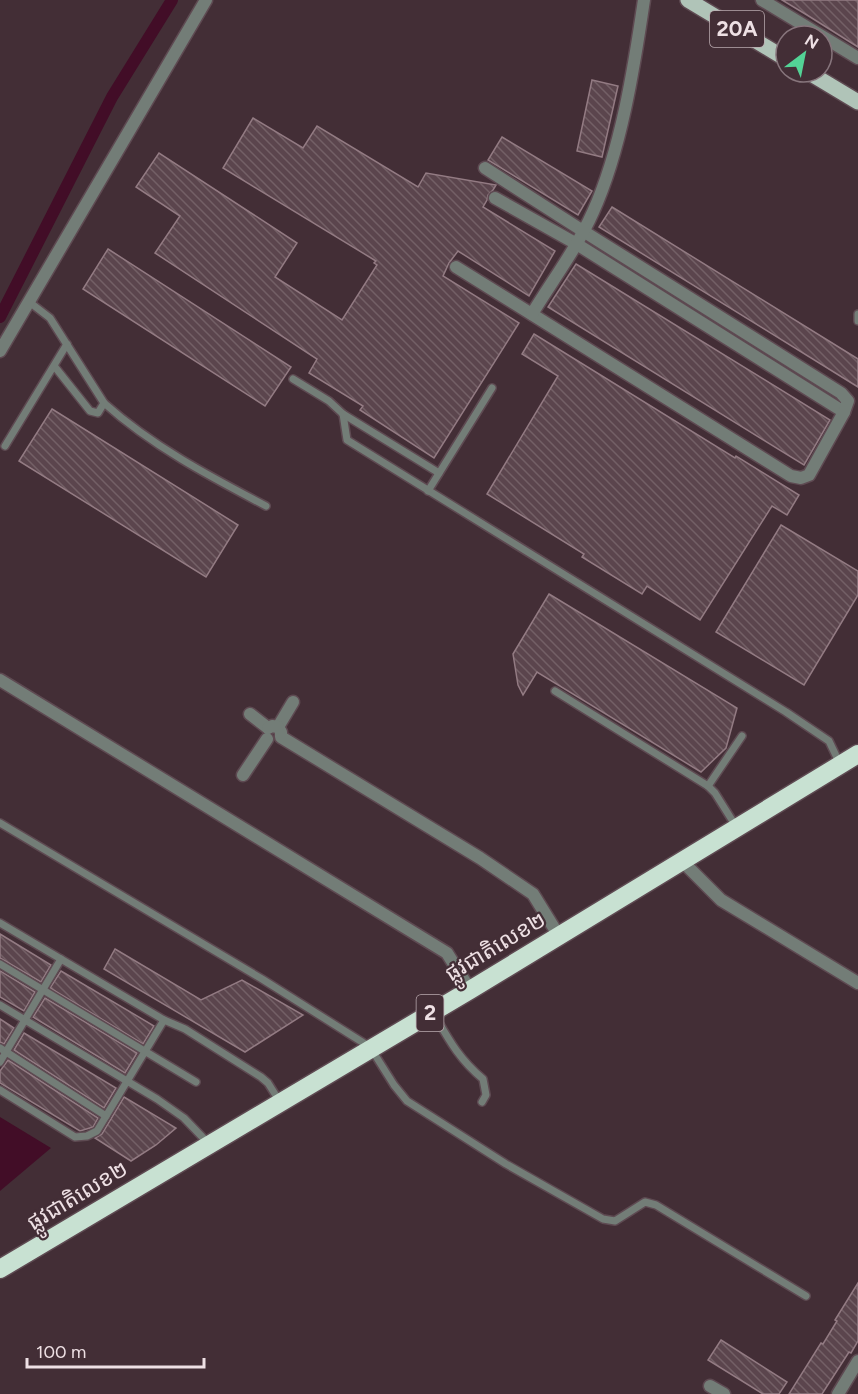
<svg xmlns="http://www.w3.org/2000/svg" width="858" height="1394" viewBox="0 0 858 1394" font-family="Figtree,'Noto Sans Khmer',sans-serif">
<style>
.water{fill:#420d27}
.lines{fill:none;stroke-linecap:round;stroke-linejoin:round}
.canal{stroke:#420d27;stroke-width:12}
.building{fill:url(#building-back-hatch);stroke:#937b83;stroke-width:1.5}
.lane-casing{stroke:#5e4a52;stroke-width:10}
.street-casing{stroke:#5e4a52;stroke-width:15}
.primary-casing{stroke:#5e4a52;stroke-width:18}
.highway-casing{stroke:#5e4a52;stroke-width:21}
.lane{stroke:#737d77;stroke-width:7}
.street{stroke:#737d77;stroke-width:12}
.primary{stroke:#b0c4b8;stroke-width:15}
.highway{stroke:#c8e1d2;stroke-width:18}
.labels{text-anchor:middle;stroke-width:4.5;stroke-linejoin:round;paint-order:stroke}
.shield{fill:#432e36;stroke:#bbabb0;stroke-width:1.5}
.shield-label{font-size:21px;font-weight:bold;fill:#eee0e4}
.street-label{font-size:22px;fill:#eee0e4;stroke:#432e36}
</style>
<defs>
<pattern id="building-back-hatch" width="6" height="6" patternUnits="userSpaceOnUse" patternTransform="scale(1.5)"><rect width="6" height="6" fill="#5b454d"/><path d="M-1 5l2 2M0 0l6 6M5-1l2 2" fill="none" stroke="#736066"/></pattern>
</defs>
<rect width="100%" height="100%" fill="#432e36"/>
<!-- water -->
<polygon class="water" points="0,1117 51,1148 0,1191"/>
<g class="lines">
<!-- canal -->
<polyline class="canal" points="0,317 112,97 172,0"/>
</g>
<!-- building -->
<g class="building">
<polygon points="782,0 858,0 858,47 807,15"/>
<polygon points="592,80 618,86 602,157 577,151"/>
<polygon points="253,118 303,148 317,126 418,187 426,173 496,185 493,190 488,195 487,200 483,207 555,251 529,296 458,251 449,263 443,276 519,323 434,458 360,410 363,406 309,373 317,359 155,253 180,216 136,187 159,153 297,243 275,277 342,320 377,265 374,263 376,261 223,168"/>
<polygon points="502,137 592,191 578,215 488,160"/>
<polygon points="612,207 858,359 858,387 599,227"/>
<polygon points="108,249 291,367 265,406 83,289"/>
<polygon points="576,264 830,420 804,465 548,307"/>
<polygon points="534,334 735,458 736,456 799,495 787,515 772,506 700,620 647,586 642,594 582,557 584,554 487,494 558,376 522,354"/>
<polygon points="52,409 238,525 206,577 19,461"/>
<polygon points="781,525 858,571 858,595 804,685 716,632"/>
<polygon points="549,594 737,708 726,748 701,772 537,672 523,695 518,685 513,654"/>
<polygon points="0,934 51,965 41,982 0,958"/>
<polygon points="115,949 201,1000 242,980 303,1015 245,1052 104,969"/>
<polygon points="0,971 35,992 24,1011 0,997"/>
<polygon points="61,971 154,1026 143,1044 50,988"/>
<polygon points="45,998 137,1053 125,1073 33,1017"/>
<polygon points="0,1019 14,1028 4,1044 0,1042"/>
<polygon points="24,1033 116,1088 104,1108 14,1050"/>
<polygon points="8,1060 98,1118 93,1127 80,1131 0,1083 0,1071"/>
<polygon points="124,1097 176,1128 156,1145 131,1161 95,1138 102,1134"/>
<polygon points="858,1283 858,1341 851,1353 849,1352 822,1394 789,1394 821,1343 823,1344 837,1321 835,1320"/>
<polygon points="721,1340 787,1382 779,1394 763,1394 708,1360"/>
</g>
<g class="lines">
<!-- lane casing -->
<g class="lane-casing">
<g id="lane">
<path d="M28,301L50,318L104,403C152,446 209,476 266,506"/>
<polyline points="858,314 858,321"/>
<polyline points="55,367 90,411 98,413 104,403"/>
<polyline points="293,379 329,401 343,414 347,440 786,712 829,741 840,764"/>
<polyline points="343,414 439,473"/>
<polyline points="5,446 67,344"/>
<polyline points="428,491 492,388"/>
<polyline points="555,691 708,786 715,793 737,828"/>
<polyline points="708,786 742,736"/>
<polyline points="0,823 262,979 370,1047 394,1085 407,1101 506,1164 603,1219 615,1221 645,1202 656,1205 806,1296"/>
<polyline points="0,923 164,1020 97,1131 87,1136 75,1137 0,1090"/>
<polyline points="0,964 196,1082"/>
<polyline points="0,1005 157,1099 184,1118 209,1144"/>
<path d="M434,1014C449,1040 459,1059 483,1079L486,1095L482,1102"/>
<polyline points="164,1020 185,1029 261,1077 268,1083 280,1102"/>
<polyline points="0,1048 106,1116"/>
<polyline points="0,1062 61,959"/>
</g>
</g>
<!-- street casing -->
<g class="street-casing">
<g id="street">
<polyline points="762,0 858,58"/>
<polyline points="495,198 575,243 844,412"/>
<polyline points="456,267 791,476 801,478 809,475 844,412 848,401 841,393 583,231 485,168"/>
<path d="M532,314C552,281 577,248 593,212C621,150 634,68 644,0"/>
<polyline points="0,351 206,0"/>
<polyline points="0,680 447,953 470,990"/>
<polyline points="250,714 268,728"/>
<polyline points="278,727 293,702"/>
<polyline points="268,728 272,726 278,727 281,732 281,737 480,858 533,894 559,936"/>
<polyline points="243,775 267,739"/>
<polyline points="682,861 721,900 858,983"/>
<polyline points="710,1386 724,1394"/>
<polyline points="838,1394 858,1361"/>
</g>
</g>
<!-- primary casing -->
<g class="primary-casing">
<g id="primary">
<polyline points="688,0 786,59"/>
<polyline points="808,72 858,102"/>
</g>
</g>
<!-- highway casing -->
<g class="highway-casing">
<polyline id="highway" points="0,1269 470,990 858,754"/>
</g>
<!-- lane -->
<use href="#lane" class="lane"/>
<!-- street -->
<use href="#street" class="street"/>
<!-- primary -->
<use href="#primary" class="primary"/>
<!-- highway -->
<use href="#highway" class="highway"/>
</g>
<g class="labels">
<!-- shield labels -->
<g class="shield">
<rect x="710" y="11" width="54" height="36" rx="4.5"/>
<rect x="416.5" y="995" width="27" height="36" rx="4.5"/>
</g>
<g class="shield-label">
<text x="737" y="36">20A</text>
<text x="430" y="1020">2</text>
</g>
<!-- street labels -->
<g class="street-label">
<text transform="translate(495 946) rotate(-31)" y="8">ផ្លូវជាតិលេខ២</text>
<text transform="translate(77 1195) rotate(-31)" y="8">ផ្លូវជាតិលេខ២</text>
</g>
</g>
<!-- north arrow -->
<g transform="translate(804 54) rotate(32)"><circle r="28" fill="#432e36" stroke="#87757c" stroke-width="1.5"/>
<path d="M0-4.5L10 22L0 15L-10 22Z" fill="#53d396"/>
<text y="-9" font-size="16" font-weight="bold" text-anchor="middle" fill="#eee0e4">N</text>
</g>
<!-- scale -->
<path d="M27 1358v9h177v-9" fill="none" stroke="#eee0e4" stroke-width="3"/>
<text x="36" y="1358" font-size="18" fill="#eee0e4" stroke="#432e36" stroke-width="4.5" paint-order="stroke">100 m</text>
</svg>
